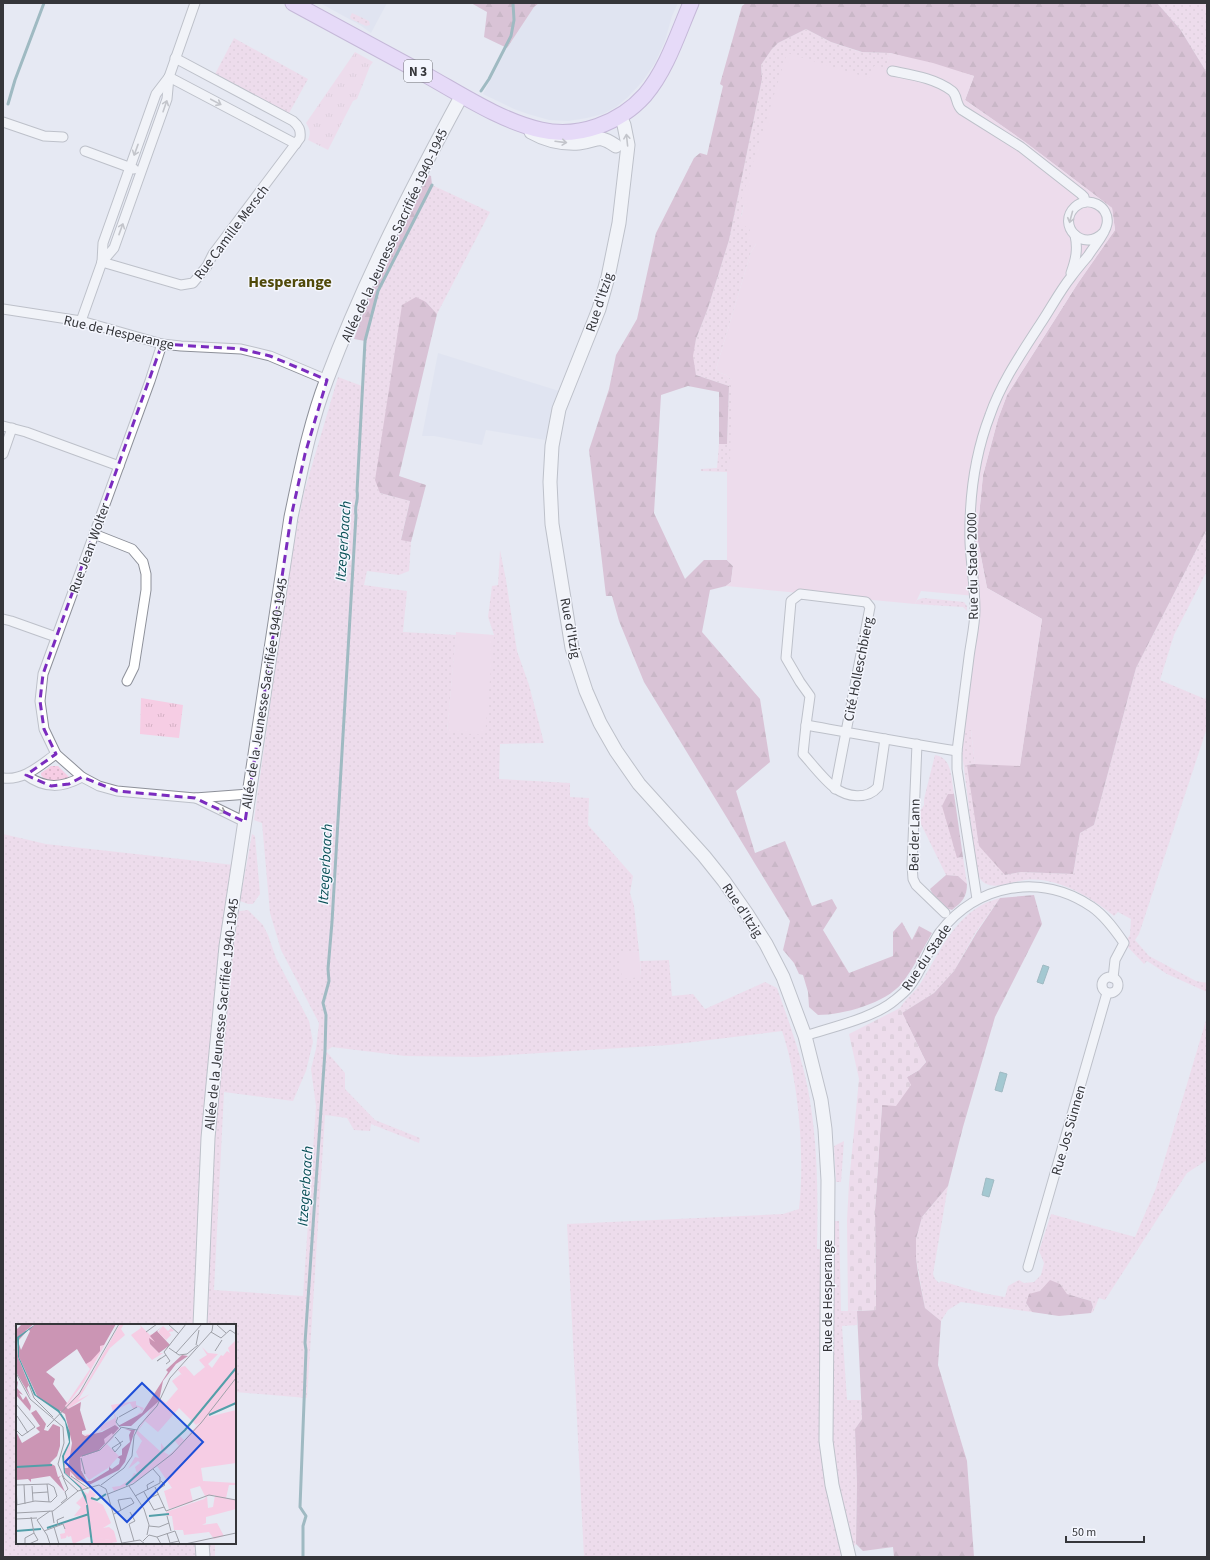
<svg xmlns="http://www.w3.org/2000/svg" width="1210" height="1560" viewBox="0 0 1210 1560" font-family="'Source Sans 3',sans-serif">
<style>
.built{fill:#dadeef}
.grass{fill:url(#grass-dots)}
.forest{fill:url(#forest-firs)}
.cemetery{fill:url(#cemetery-stones)}
.park{fill:url(#park-tufts)}
.pitch{fill:#f6cde4}
.water{fill:#539fa9;stroke:#4a8088}
.lines{fill:none;stroke-linecap:round;stroke-linejoin:round}
.stream{stroke:#4a8088;stroke-width:3}
.minor-casing{stroke:#8d9099;stroke-width:11}
.secondary-casing{stroke:#8d9099;stroke-width:15}
.primary-casing{stroke:#9e7db9;stroke-width:17}
.minor{stroke:#fff;stroke-width:9}
.secondary{stroke:#fff;stroke-width:13}
.primary{stroke:#e6c8fe;stroke-width:15}
.oneway{stroke:#9a9a9c}
.marked{fill:none;stroke:#7b2cbf;stroke-width:3;stroke-dasharray:8 5;stroke-linejoin:round}
.labels{text-anchor:middle;stroke-width:3;stroke-linejoin:round;paint-order:stroke}
.shield{fill:#f4f6fe;stroke:#6e7075;stroke-width:1}
.shield-label{font-size:13px;font-weight:bold;fill:#35363a}
.street-label{font-size:14px;fill:#35363a;stroke:#f4f6fe}
.water-label{font-size:15px;font-style:italic;fill:#084f56;stroke:#f4f6fe}
.quarter-label{font-size:16px;font-weight:bold;fill:#504a0a;stroke:#f4f6fe}
.inset-river{fill:none;stroke:#539fa9;stroke-width:2}
.inset-road{fill:none;stroke:#9fa1a9;stroke-width:1}
.view{fill:#1d4ed8;fill-opacity:0.15;stroke:#1d4ed8;stroke-width:2}
.inset-edge{fill:none;stroke:#35363a;stroke-width:2}
</style>
<defs>
<pattern id="grass-dots" width="8" height="8" patternUnits="userSpaceOnUse"><rect width="8" height="8" fill="#f6cde4"/><path d="M2 2h.1M6 6h.1" fill="none" stroke="#d4b1c4" stroke-width="1.8" stroke-linecap="round"/></pattern>
<pattern id="forest-firs" width="22" height="20" patternUnits="userSpaceOnUse"><rect width="22" height="20" fill="#cb95b4"/><path d="M5 1l3.5 6h-7zM16 11l3.5 6h-7z" fill="#a67a93"/></pattern>
<pattern id="cemetery-stones" width="16" height="16" patternUnits="userSpaceOnUse"><rect width="16" height="16" fill="#f6cde4"/><path d="M2 7V4a2 2 0 0 1 4 0v3zM10 15v-3a2 2 0 0 1 4 0v3z" fill="#d4b1c4"/></pattern>
<pattern id="park-tufts" width="24" height="20" patternUnits="userSpaceOnUse"><rect width="24" height="20" fill="#f6cde4"/><path d="M3 7l-1-3M5 7V3M7 7l1-3M15 17l-1-3M17 17v-4M19 17l1-3" fill="none" stroke="#d4b1c4"/></pattern>
</defs>
<rect width="100%" height="100%" fill="#e6e9f3"/>
<!-- built -->
<g class="built">
<polygon points="320,3 387,3 371,33 360,25"/>
<polygon points="539,3 678,3 672,16 665,41 655,63 642,82 628,97 616,107 603,114 587,118 568,121 549,120 528,114 514,109 483,94 507,48 534,7"/>
<polygon points="438,353 559,391 545,440 486,430 482,445 434,436 422,436"/>
</g>
<!-- grass -->
<g class="grass">
<polygon points="1157,3 1207,3 1207,73 1180,29"/>
<polygon points="352,13 369,21 370,25 366,26 351,19 350,17"/>
<polygon points="806,29 831,42 861,52 890,53 885,70 744,205 741,216 752,219 756,244 751,252 716,369 718,372 726,375 732,380 846,426 727,472 701,471 701,469 717,468 719,444 727,444 729,386 696,375 692,356 696,339 708,308 729,240 762,79 761,65 772,49 778,43"/>
<polygon points="234,38 308,79 288,115 214,76"/>
<path d="M432,185L490,212L437,314L426,302L380,493L410,501L401,539L411,542L409,571L399,575L367,571L364,585L407,591L403,632L456,635L447,732L494,635L488,617L492,586L498,585L500,550L506,580L517,651L529,685L544,743L500,744L499,779L570,783V797L589,798L588,825L633,876L630,893L634,906L639,951L619,954L641,977L640,961L669,960L672,996L693,994L705,1009L765,982L777,988C790,1025 804,1062 810,1101C818,1150 818,1200 817,1249L827,1250L833,1221H839L841,1311H857V1325L842,1326L847,1400H861L862,1419L855,1429L857,1484L856,1544L848,1554H840L841,1557H584L567,1224L783,1214L799,1209C805,1158 799,1080 782,1031L669,1045L478,1057L405,1056L332,1047L326,1051L345,1073V1089L375,1120L420,1138L419,1143L371,1124L370,1131L354,1130L347,1118L325,1115L307,1398L235,1392V1325H17V1543H215V1557H3V834L46,844L234,865L227,907L240,911L248,910L263,925L268,935L276,958L309,1021L313,1042L306,1071L293,1101L224,1092L214,1290L303,1296L316,1106L311,1069L316,1049L319,1023L281,950L270,913L262,823L254,820L291,555L305,489L338,377L362,386L365,341L378,291Z"/>
<path d="M1207,529V571L1174,635L1160,680L1205,699L1207,694V728L1139,934L1135,940L1149,956L1196,981L1207,983V992L1167,974L1147,961L1144,964L1124,943L1130,935L1131,919L1118,912L1114,916C1091,897 1056,876 1025,880C1014,881 1000,888 989,885C982,883 979,878 977,872L962,753L966,717L971,730L975,764L967,765L1005,875L1021,872L1073,874L1080,833L1094,825L1136,668Z"/>
<polygon points="923,598 964,602 967,606 967,611 963,607 915,604 917,600"/>
<path d="M935,755C953,758 951,779 954,794H948L958,858L963,857L967,884L958,876L946,875L917,816L924,805V799Z"/>
<path d="M51,766H58L69,777V779C60,780 47,783 41,775V773Z"/>
<polygon points="252,834 255,836 260,894 253,904 248,904 240,901"/>
<path d="M1000,898L976,932L954,971L934,993L902,1013L900,1008C905,999 914,993 920,984C938,956 950,924 980,906C986,902 994,900 1000,898Z"/>
<polygon points="1207,1017 1207,1160 1187,1173 1105,1300 1099,1298 1093,1312 1091,1313 1093,1307 1091,1301 1066,1294 1060,1284 1040,1291 1026,1303 1032,1312 961,1302 948,1310 941,1321 925,1308 916,1258 916,1239 922,1217 948,1186 933,1274 935,1279 939,1283 941,1281 982,1293 1005,1297 1008,1286 1019,1280 1024,1283 1034,1282 1041,1275 1044,1263 1039,1251 1051,1214 1135,1237 1156,1188"/>
<polygon points="844,1141 841,1182 836,1182 834,1146"/>
</g>
<!-- forest -->
<g class="forest">
<polygon points="471,3 539,3 534,7 507,48 484,37 487,12"/>
<path d="M746,3H1157L1180,29L1207,73V529L1136,668L1094,825L1080,833L1073,874L1021,872L1005,875L979,846L967,765L975,764L1020,765L1042,619L987,588L977,536L983,475L998,419L1007,395L1078,283L1115,230L1112,208L1025,142L965,100L974,76L890,53L862,52L831,42L806,29L778,43L772,49L761,65L762,79L729,240L708,308L696,339L693,356L696,375L729,386L727,444H719V392L688,386L661,395L654,513L685,579L704,560H727L733,566L731,582L726,586L710,590L702,632L760,699L770,762L736,791L755,853L785,841L812,906L832,899L837,908L823,930L849,973L893,956V932L902,922L912,940L919,926L932,933C922,950 914,968 902,983C886,1003 843,1015 818,1015L809,1007L808,992L803,975L799,974L794,963L783,950L790,921L644,682L619,621L612,596H606L589,450L609,389L616,355L637,319L656,233L694,158L700,153L707,155L723,86L720,84L742,6Z"/>
<polygon points="428,175 431,176 432,185 378,291 365,341 354,339 372,289"/>
<polygon points="416,297 426,302 437,314 399,476 426,485 411,542 401,540 410,501 380,493 375,480 402,305"/>
<polygon points="948,794 954,794 963,857 957,858 942,806"/>
<path d="M946,875L958,876L967,884C967,897 962,902 952,910C941,907 935,899 930,889Z"/>
<polygon points="1034,895 1042,924 995,1017 963,1127 948,1186 922,1217 916,1239 916,1258 918,1273 925,1308 941,1321 938,1365 967,1461 974,1557 894,1557 893,1547 863,1551 856,1544 857,1484 855,1429 862,1419 857,1311 876,1310 875,1210 882,1104 907,1077 919,1070 926,1062 902,1013 934,993 954,971 977,932 1000,898"/>
<polygon points="1050,1280 1060,1284 1067,1294 1091,1301 1093,1307 1091,1313 1059,1316 1032,1312 1026,1303 1029,1294 1040,1291"/>
</g>
<!-- cemetery -->
<polygon class="cemetery" points="900,1008 926,1062 919,1070 907,1077 911,1085 896,1106 882,1105 875,1210 876,1310 848,1311 847,1220 849,1183 859,1079 849,1034"/>
<!-- park -->
<g class="park">
<path d="M355,52L373,62L370,66L357,99L353,101L328,150L308,140C311,133 310,129 306,123Z"/>
<polygon points="141,698 183,705 179,738 140,734"/>
</g>
<!-- pitch -->
<g class="pitch">
<polygon points="787,53 869,78 874,66 885,69 890,53 933,63 974,76 965,100 1025,142 1112,208 1115,230 1078,283 1007,395 998,419 983,475 977,536 987,588 1042,619 1020,766 975,764 971,730 964,732 975,596 921,591 915,604 726,586 731,582 733,566 727,560 727,463 730,463 732,380 726,375 718,372 716,369 751,252 756,244 746,240 750,230 740,222 744,205 741,201"/>
<polygon points="456,632 494,635 485,735 447,732"/>
<polygon points="639,951 641,977 622,979 619,953"/>
</g>
<!-- water -->
<g class="water">
<polygon points="1043,965 1049,967 1043,984 1037,982"/>
<polygon points="1000,1072 1007,1074 1002,1092 995,1090"/>
<polygon points="986,1178 994,1180 989,1197 982,1195"/>
</g>
<g class="lines">
<!-- stream -->
<g class="stream">
<polyline points="481,91 489,79 511,36 514,20 513,3"/>
<polyline points="8,104 15,80 44,3"/>
<path d="M303,1557V1526L306,1516L300,1507L306,1350L305,1343L325,1051L326,1015L323,1003L329,981L328,969L332,922L356,515C354,505 359,501 357,491L365,341L378,291L432,185"/>
</g>
<!-- minor casing -->
<g class="minor-casing">
<g id="minor">
<path d="M892,71C912,75 935,78 952,91C958,96 955,104 962,110L1021,147L1081,194L1084,197L1085,202"/>
<polyline points="169,77 296,144"/>
<polyline points="3,122 44,136 63,137"/>
<polyline points="85,151 134,169"/>
<path d="M102,262L181,285L193,283L207,266L213,254L300,138C301,130 299,126 293,121L175,58"/>
<polyline points="102,262 114,248 167,99 169,77 195,3"/>
<path d="M1071,273C1076,259 1078,249 1075,235"/>
<polyline points="3,309 81,321 162,344 181,346 241,349 270,356 327,380"/>
<polyline points="81,321 102,262 103,243 156,94 169,77"/>
<polyline points="162,344 150,381 43,674 40,701 44,729 56,754 82,777 99,786 117,791 195,798 249,794"/>
<polyline points="3,426 26,432 119,466"/>
<polyline points="3,454 12,428"/>
<polyline points="94,534 132,549 143,562 146,574 146,590 134,667 127,681"/>
<polyline points="3,619 11,621 56,637"/>
<path d="M806,725L803,754C812,764 825,781 835,788C847,797 867,800 878,787L885,739"/>
<polyline points="917,744 912,865 913,879 916,885 945,913"/>
<path d="M26,775C45,789 62,788 82,777"/>
<path d="M3,778C24,781 40,765 56,754"/>
<path d="M835,789L870,607L866,602L800,594L791,601L786,658L800,682L810,696L806,725C857,734 907,743 957,751"/>
<polyline points="196,798 245,822"/>
<path d="M977,899L957,769V751C961,720 965,688 969,657C971,641 975,625 975,610C975,587 971,564 970,542C969,500 975,454 990,415C1001,383 1021,354 1039,326C1050,310 1059,292 1071,277C1076,270 1082,263 1088,256C1094,246 1105,235 1107,224C1110,206 1088,195 1075,207C1056,225 1083,254 1104,232"/>
<circle cx="1110" cy="985" r="8"/>
<path d="M805,1036C832,1027 874,1018 895,1000C900,996 905,992 909,987C922,971 928,949 940,932C977,884 1041,872 1092,907C1105,916 1115,930 1124,943L1115,960L1113,978"/>
<polyline points="1028,1267 1107,993"/>
</g>
</g>
<!-- secondary casing -->
<g class="secondary-casing">
<g id="secondary">
<polyline points="620,116 624,125 628,145 619,223 608,277 599,309 559,409 552,446 550,482 552,524 572,648 586,691 600,723 616,751 639,784 704,856 724,881 747,914 766,944 783,977 805,1036 821,1100 825,1129 828,1180 826,1441 832,1485 849,1557"/>
<path d="M531,132C545,140 562,144 579,143C599,141 596,133 616,146"/>
<path d="M200,1325L208,1138L226,946L291,517C301,470 310,423 327,379C364,281 412,187 462,95"/>
<polyline points="202,1543 203,1557"/>
</g>
</g>
<!-- primary casing -->
<g class="primary-casing">
<path id="primary" d="M293,3C338,27 382,51 426,75C462,95 501,121 541,130C578,139 620,123 645,95C667,69 678,33 691,3"/>
</g>
<!-- minor -->
<use href="#minor" class="minor"/>
<!-- secondary -->
<use href="#secondary" class="secondary"/>
<!-- primary -->
<use href="#primary" class="primary"/>
</g>
<!-- one-way arrows -->
<defs><path id="oneway-shaft" d="M-6 0H5M1.5-3L5.5 0L1.5 3" fill="none" stroke-width="1.6" stroke-linecap="round" stroke-linejoin="round"/></defs>
<g class="oneway">
<use href="#oneway-shaft" transform="translate(216 102) rotate(28)"/>
<use href="#oneway-shaft" transform="translate(165 106) rotate(-71)"/>
<use href="#oneway-shaft" transform="translate(627 140) rotate(-96)"/>
<use href="#oneway-shaft" transform="translate(561 142) rotate(7)"/>
<use href="#oneway-shaft" transform="translate(136 150) rotate(110)"/>
<use href="#oneway-shaft" transform="translate(1071 217) rotate(105)"/>
<use href="#oneway-shaft" transform="translate(121 229) rotate(-70)"/>
<use href="#oneway-shaft" transform="translate(220 810) rotate(26)"/>
</g>
<!-- marked area -->
<path d="M0 0H1210V1560H0ZM162,344L241,349L270,356L327,380L305,454L291,517L245,822L195,798L117,791L82,777L69,784L51,786L26,775L56,754L44,729L40,701L43,674Z" fill="#e6e9f3" fill-opacity=".55" fill-rule="evenodd"/>
<path class="marked" d="M162,344L241,349L270,356L327,380L305,454L291,517L245,822L195,798L117,791L82,777L69,784L51,786L26,775L56,754L44,729L40,701L43,674Z"/>
<g class="labels">
<!-- shield labels -->
<rect class="shield" x="404" y="60" width="28" height="22" rx="3"/>
<g class="shield-label">
<text x="418" y="76">N 3</text>
</g>
<!-- street labels -->
<g class="street-label">
<text transform="translate(231 232) rotate(-53)" y="5">Rue Camille Mersch</text>
<text transform="translate(394 235) rotate(-65)" y="5">Allée de la Jeunesse Sacrifiée 1940-1945</text>
<text transform="translate(599 302) rotate(-72)" y="5">Rue d'Itzig</text>
<text transform="translate(119 332) rotate(13)" y="5">Rue de Hesperange</text>
<text transform="translate(89 548) rotate(-70)" y="5">Rue Jean Wolter</text>
<text transform="translate(972 566) rotate(-91)" y="5">Rue du Stade 2000</text>
<text transform="translate(571 628) rotate(79)" y="5">Rue d'Itzig</text>
<text transform="translate(858 669) rotate(-79)" y="5">Cité Holleschbierg</text>
<text transform="translate(264 693) rotate(-81)" y="5">Allée de la Jeunesse Sacrifiée 1940-1945</text>
<text transform="translate(914 835) rotate(-89)" y="5">Bei der Lann</text>
<text transform="translate(743 910) rotate(56)" y="5">Rue d'Itzig</text>
<text transform="translate(926 957) rotate(-56)" y="5">Rue du Stade</text>
<text transform="translate(221 1014) rotate(-84)" y="5">Allée de la Jeunesse Sacrifiée 1940-1945</text>
<text transform="translate(1068 1130) rotate(-74)" y="5">Rue Jos Sünnen</text>
<text transform="translate(827 1296) rotate(-90)" y="5">Rue de Hesperange</text>
</g>
<!-- water labels -->
<g class="water-label">
<text transform="translate(343 541) rotate(-86)" y="5">Itzegerbaach</text>
<text transform="translate(325 864) rotate(-87)" y="5">Itzegerbaach</text>
<text transform="translate(305 1186) rotate(-86)" y="5">Itzegerbaach</text>
</g>
<!-- quarter labels -->
<g class="quarter-label">
<text x="290" y="287">Hesperange</text>
</g>
</g>
<!-- overview -->
<g transform="translate(16 1324)">
<rect width="220" height="220" fill="#e6e9f3"/>
<path d="M100,0L67,60L51,81L69,62L104,0H108L105,5L109,11L94,24L62,76L74,70L52,85L49,82L51,79L74,45L70,40L84,25V22L88,21ZM124,1L134,11L136,10L137,16H142L140,19H133L143,29H147L136,36L115,11L125,4ZM220,16V79L198,88L192,93L220,86V139L185,144L187,157L220,159V161H213L210,174L220,176V185L190,193V199L186,201L201,199L208,212L198,215L193,208L168,211L167,206H158L156,192H151L150,188L188,175L191,172L192,184L197,183L199,171L189,172L184,162L174,165L177,178L153,185L148,167L156,164L141,142L119,158L98,167L96,163L104,162L115,155L118,149L121,150L119,143L124,139L122,137L112,145L119,133L123,134L120,128L126,117L120,109L136,83L145,75L150,79L162,65L156,57L165,50L167,52L162,46L165,43L169,42L178,52L189,43L183,36L191,31L186,23L192,29L202,30L192,40L196,44L205,31L207,32L211,27L214,29L212,24ZM163,84L180,101L184,98L168,116L164,112L149,125L145,119V128L122,107L129,97L142,108ZM159,117L163,122L153,131L148,128ZM120,77V81L128,84L124,91H121L126,87L123,83L117,85L114,79L97,87L100,93V100L104,105L91,118L103,104L99,101L74,112L67,111L82,108L85,106L84,103L78,105L99,94L95,81ZM54,118L56,154L71,165H66L54,153L52,145L48,144V132ZM77,213L94,216L97,220H77Z" fill="#f6cde4" fill-rule="evenodd"/>
<path d="M6,0H18L2,13L1,21L2,33L14,63L13,61L11,64L15,74L0,48V6ZM20,0H100L88,21L84,22V27L75,37L70,40L61,25L30,48L39,55L37,60L51,79L49,82L52,85L65,78L64,86L70,106L66,107V110L69,112L86,108L99,101L103,104L65,146L71,157H75L93,146V142L96,139L93,143L96,145L103,140L104,135L101,133L106,131V125L114,118L113,111L115,107L109,105L119,106L109,138L103,146L73,161L61,155L54,147V153L49,149L48,144H52L56,119L49,90L22,74L3,33L2,17L3,14L9,7H11L2,17L5,26L14,7L12,5ZM147,2L141,7L154,21L143,29L134,20L133,14L139,18L134,12ZM166,31L172,32L160,40L147,57L143,77L115,102H102L126,89L152,48L150,46ZM0,56L2,58L1,64L7,71L3,69L7,76L10,72L15,82L14,87L0,71ZM20,86L30,100L28,106L32,107L37,100L44,103V122L41,132L34,139L39,142L42,153L45,152L43,154L49,168L34,152L15,155V158L12,155L0,156V107L6,119L24,108L20,104L24,102L15,89Z" fill="#cb95b4"/>
<path d="M74,165L80,171L76,175L87,181L95,199L87,204L93,203L98,207L101,218L95,219L94,216L72,213L57,220L55,212L52,213L51,211L50,214L45,215L44,210L49,209L48,199L67,191L58,192L65,183L60,179L67,172L65,169L69,168L72,170Z" fill="#f6cde4"/>
<path d="M147,2L152,7L155,4L158,7L153,8L155,11L150,16L142,8ZM96,109L98,113L91,120L103,132L92,144L73,156L65,146L64,133L82,127L89,120L88,115Z" fill="#f6cde4"/>
<path d="M20,0L3,14V33L20,71L43,86L49,95L54,109V119L48,132L49,149L65,163L70,172L72,183L64,164L48,149L46,132L53,118L49,98L42,88L18,71L2,33L1,13Z" fill="#539fa9"/>
<path class="inset-river" d="M193,91L220,79M0,143L36,141M110,161L169,106L220,44M75,174L81,176L90,170M71,181L76,220M133,192L153,190M31,204L73,190M0,207L25,205"/>
<path class="inset-road" d="M152,0L163,10M200,0L210,9M130,8L141,0M195,8L205,14L214,6L220,10M180,21L183,6M153,24L163,31L171,30L182,21M199,27L206,16M160,29L186,0M145,34L141,37L150,31M150,40L154,37L148,28L170,0M0,49L14,75L47,103L48,119L42,140L48,154L62,167M13,61L18,74L37,93M0,80L19,103L6,112L0,106M1,92L12,109M102,93L100,98L104,103L121,106M103,93L121,83M31,103L63,70L103,0M99,113L101,115L104,119L105,121L99,128L96,124L104,119L107,117M66,132L84,126L105,104M65,134L69,150M55,152L72,164M31,160L33,178M0,161L33,160L38,163L41,172L35,178L19,177L0,181M0,161L1,181M8,161L9,180M85,161L108,144L116,132L118,112L123,102L141,82L154,54L196,7L197,0M16,162L17,177M113,162L128,185L133,201L131,211M139,163L150,187L193,171L220,176M132,166L131,161L138,157M141,166L149,161L145,157M62,167L83,161L90,165L106,220M128,168L138,186L148,183M16,169L32,168M92,170L117,160L156,130L185,99L220,54M119,172L144,159V153L137,145M131,175L143,170M45,179L51,174L49,168L52,165L46,151M105,186L102,176L115,174L118,179M36,187L38,199M114,188L119,197L113,200L118,217M0,189L37,187L62,167M98,190L118,179M151,192L155,207M0,195L21,194M42,201L41,196L48,193M133,202L143,203L153,199M38,203L43,220M28,207L47,200L49,205M151,209L154,219L163,217M141,213L159,207L164,220M127,217L133,211L141,213L145,220M106,219L124,216L129,220M9,220V214L18,209L15,193M13,220L22,216L18,209M34,220L31,211L21,196L34,187M169,220L220,209"/>
<path class="view" d="M126,59L187,118L111,198L49,138Z"/>
<rect width="220" height="220" class="inset-edge"/>
</g>
<!-- border -->
<rect width="1210" height="1560" fill="none" stroke="#35363a" stroke-width="8"/>
<!-- scale -->
<path d="M1066 1536v6h78v-6" fill="none" stroke="#35363a" stroke-width="2"/>
<text x="1072" y="1536" font-size="12" fill="#35363a" stroke="#f4f6fe" stroke-width="3" paint-order="stroke">50 m</text>
</svg>
